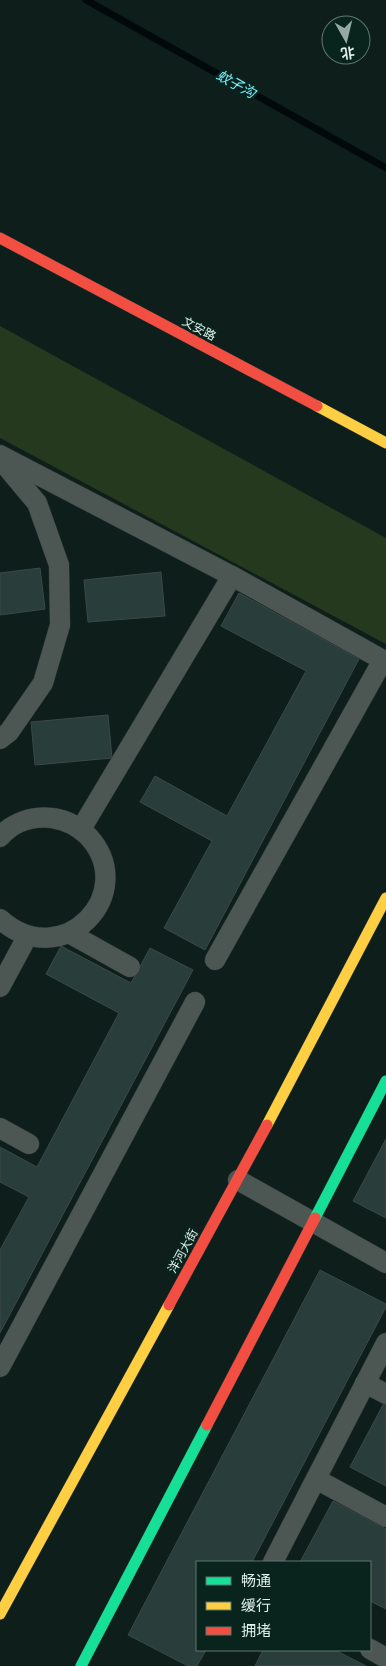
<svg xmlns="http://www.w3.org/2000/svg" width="386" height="1666" viewBox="0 0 386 1666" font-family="Poppins,'Noto Sans SC',sans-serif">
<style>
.green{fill:#24391d}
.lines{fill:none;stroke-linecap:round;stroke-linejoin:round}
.stream{stroke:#01090b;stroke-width:7}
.building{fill:#293d3b;stroke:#3b4947}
.street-casing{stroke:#2b3633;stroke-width:21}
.fast-casing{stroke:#2b3633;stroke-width:12}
.slow-casing{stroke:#2b3633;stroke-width:12}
.jam-casing{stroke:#2b3633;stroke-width:12}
.street{stroke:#4c5754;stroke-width:20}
.fast{stroke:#16e098;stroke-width:11}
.slow{stroke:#ffcf43;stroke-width:11}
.jam{stroke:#f24e42;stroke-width:11}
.labels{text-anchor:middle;stroke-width:5;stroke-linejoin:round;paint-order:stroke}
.street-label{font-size:12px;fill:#e1f1eb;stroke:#08241d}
.water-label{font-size:14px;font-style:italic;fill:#7decfd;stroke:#08241d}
</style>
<rect width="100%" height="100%" fill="#0e1e1a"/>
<!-- green -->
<polygon class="green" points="0,326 386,538 386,644 0,438"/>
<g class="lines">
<!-- stream -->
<polyline class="stream" points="86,0 386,168"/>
</g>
<!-- building -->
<g class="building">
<polygon points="40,568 45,609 0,615 0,573"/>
<polygon points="161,572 165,616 88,622 84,580"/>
<polygon points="239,593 359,659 205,950 164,928 212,841 140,802 155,776 227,816 306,671 221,626"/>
<polygon points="108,715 112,758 35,765 31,722"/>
<polygon points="61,946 131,983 150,948 193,970 0,1333 0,1250 29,1197 0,1182 0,1147 37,1167 119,1013 46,974"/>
<polygon points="386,1139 386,1218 353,1201"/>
<polygon points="320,1270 386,1304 386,1307 252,1562 197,1562 197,1650 206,1650 197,1666 188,1666 128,1635"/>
<polygon points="384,1403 386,1405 386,1486 350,1467"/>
<polygon points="333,1501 386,1529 386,1609 370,1601 370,1562 300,1562"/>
<polygon points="263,1650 335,1650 366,1666 255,1666"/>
</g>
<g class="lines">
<!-- street casing -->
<g class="street-casing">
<g id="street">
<polyline points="0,455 232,576 81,829"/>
<polyline points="0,459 37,503 59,565 60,625 43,683 9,732 0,739"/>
<path d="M0,837C13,822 32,816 52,818C66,820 78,826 88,836C141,893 62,975 0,919"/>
<polyline points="69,933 130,967"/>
<polyline points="215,960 383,660 232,576"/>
<polyline points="0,987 27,937"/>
<polyline points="0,1128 29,1144"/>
<polyline points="238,1180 386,1263"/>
<polyline points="0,1367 195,1002"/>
<polyline points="365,1383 386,1394"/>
<polyline points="316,1479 386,1517"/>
<polyline points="273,1562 386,1343"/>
<polyline points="370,1649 386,1658"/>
</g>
</g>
<!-- fast casing -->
<g class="fast-casing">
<g id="fast">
<polyline points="315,1218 386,1081"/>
<polyline points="81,1666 207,1425"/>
</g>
</g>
<!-- slow casing -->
<g class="slow-casing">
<g id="slow">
<polyline points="317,406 386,443"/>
<polyline points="267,1125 386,898"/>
<polyline points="0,1614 169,1305"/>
</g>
</g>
<!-- jam casing -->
<g class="jam-casing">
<g id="jam">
<polyline points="0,238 317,406"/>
<polyline points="169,1305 267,1125"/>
<polyline points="207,1425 315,1218"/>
</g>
</g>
<!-- street -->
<use href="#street" class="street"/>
<!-- fast -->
<use href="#fast" class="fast"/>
<!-- slow -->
<use href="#slow" class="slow"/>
<!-- jam -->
<use href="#jam" class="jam"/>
</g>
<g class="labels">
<!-- street labels -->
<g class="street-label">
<text transform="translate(199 329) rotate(28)" y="4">文安路</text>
<text transform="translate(183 1251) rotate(-61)" y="4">洋河大街</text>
</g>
<!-- water labels -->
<g class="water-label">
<text transform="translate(236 84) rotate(29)" y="5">蚊子沟</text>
</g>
</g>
<!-- legend -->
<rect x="196" y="1561" width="175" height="90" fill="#08241d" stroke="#5f766f"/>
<rect x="206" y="1577" width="25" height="8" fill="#16e098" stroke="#5f766f"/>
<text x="241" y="1586" font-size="15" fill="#e1f1eb">畅通</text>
<rect x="206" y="1602" width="25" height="8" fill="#ffcf43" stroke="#5f766f"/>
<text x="241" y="1611" font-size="15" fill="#e1f1eb">缓行</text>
<rect x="206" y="1627" width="25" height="8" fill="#f24e42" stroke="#5f766f"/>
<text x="241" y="1636" font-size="15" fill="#e1f1eb">拥堵</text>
<!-- north arrow -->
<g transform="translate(346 40) rotate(172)"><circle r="24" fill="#08241d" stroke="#5f766f"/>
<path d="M0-4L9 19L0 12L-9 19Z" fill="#97a7a2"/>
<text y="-8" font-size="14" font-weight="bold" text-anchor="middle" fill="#e1f1eb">北</text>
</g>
</svg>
